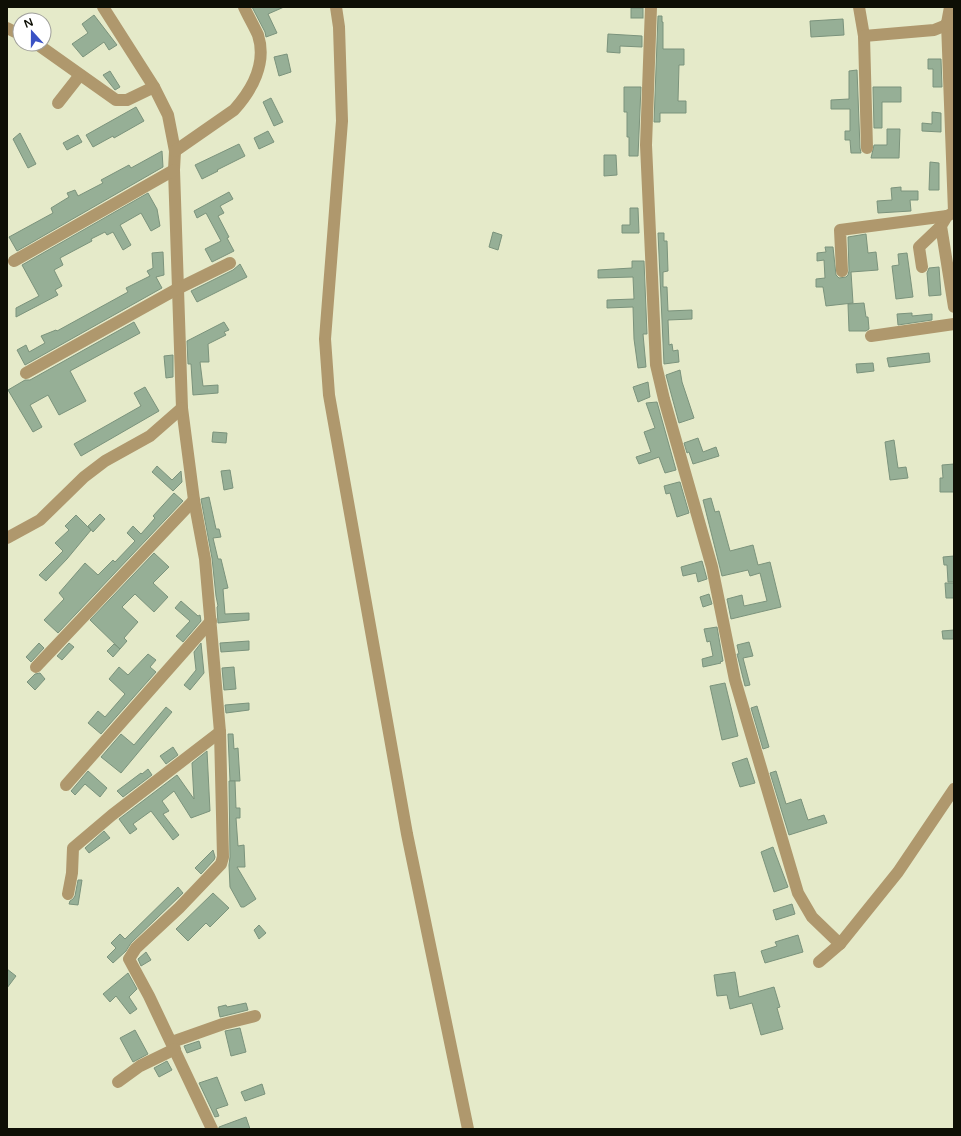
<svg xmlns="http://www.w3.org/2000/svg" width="961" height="1136" viewBox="0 0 961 1136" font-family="'Varela Round',sans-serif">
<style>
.building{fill:#96af96;stroke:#7b937c}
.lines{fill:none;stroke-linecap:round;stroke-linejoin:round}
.minor{stroke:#af986d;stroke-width:12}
</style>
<rect width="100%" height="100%" fill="#e5eac9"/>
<!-- building -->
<g class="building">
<polygon points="252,7 284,7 268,14 277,33 266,37 265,32"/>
<rect x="631" y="8" width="12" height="10"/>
<polygon points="94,15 117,45 109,50 104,42 83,57 72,44 88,33 82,24"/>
<polygon points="658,16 662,16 662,22 663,22 663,49 684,49 684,65 679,65 678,101 686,101 686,113 660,113 660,122 654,122"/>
<polygon points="843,19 844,35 811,37 810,21"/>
<polygon points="608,34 642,36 642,47 620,46 620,53 607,52"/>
<polygon points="287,54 291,72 279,76 274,57"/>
<polygon points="928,59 941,59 942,87 933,87 933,69 928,69"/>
<polygon points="857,70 860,148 861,153 851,153 850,140 845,140 845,131 850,131 850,109 831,109 831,100 849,99 849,71"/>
<polygon points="110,71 120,87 115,90 103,75"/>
<polygon points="624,87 641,87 638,156 629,156 629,137 627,137 627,112 624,112"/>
<polygon points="873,87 901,87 901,102 882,102 882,128 874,128"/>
<polygon points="271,98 283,122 274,126 263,102"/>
<polygon points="136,107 144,121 114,138 113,136 93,147 86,135"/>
<polygon points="932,112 941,113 941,132 922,131 922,123 932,124"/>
<polygon points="887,129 900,129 899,158 871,158 874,145 887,145"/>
<polygon points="268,131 274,142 259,149 254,138"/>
<polygon points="20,133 36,164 28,168 13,139"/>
<polygon points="78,135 82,142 67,150 63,143"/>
<polygon points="239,144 245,156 217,170 218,171 202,179 195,165"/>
<polygon points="162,151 163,167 17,251 9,237 53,213 51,208 69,197 67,193 75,190 78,196 103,183 101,180 129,165 131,168"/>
<polygon points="604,155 616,155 617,175 604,176"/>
<polygon points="930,162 939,163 939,190 929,190"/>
<polygon points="901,187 901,191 918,191 918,200 910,200 911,211 878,213 877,201 892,200 891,188"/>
<polygon points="229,192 233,199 220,206 224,213 218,216 229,237 227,238 234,251 212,262 205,249 221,241 206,213 197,218 194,211"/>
<polygon points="148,193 157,209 160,226 151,231 141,213 120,225 131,245 123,250 113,232 107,235 105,232 91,239 92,241 60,258 63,265 54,270 62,286 55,290 58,295 16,317 16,308 39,296 22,265"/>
<polygon points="630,208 638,208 639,233 622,233 622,225 630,225"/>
<polygon points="493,232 502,235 498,250 489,247"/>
<polygon points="658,233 664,233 664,241 667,241 668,271 663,272 663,287 667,287 668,311 692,310 692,319 668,320 669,345 672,344 673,351 678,350 679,362 664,364"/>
<polygon points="866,234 868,253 876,252 878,270 851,272 853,303 826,306 823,287 816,287 816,279 825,278 824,260 817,261 817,253 826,252 825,247 833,247 836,275 839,278 846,277 848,275 849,271 848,237"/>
<polygon points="163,252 164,275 156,277 162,288 25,365 17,350 26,345 29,352 45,343 41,336 56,330 57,331 128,292 126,288 150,276 147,271 153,268 152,253"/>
<polygon points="907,253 913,297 896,299 892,266 899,265 898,254"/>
<polygon points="632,261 644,261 647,334 643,334 646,367 638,368 634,339 633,307 607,308 607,300 634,299 633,277 598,278 598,270 632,268"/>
<polygon points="240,264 247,277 197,302 191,291 233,270"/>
<polygon points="939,267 941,295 929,296 927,273 929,268"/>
<polygon points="864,303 866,317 868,317 869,329 866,331 849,331 848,304"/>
<polygon points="912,313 912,316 932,314 932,320 898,325 897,314"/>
<polygon points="134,322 140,333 70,371 86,401 59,415 48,395 30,405 42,427 33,432 8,390 25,380 30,380"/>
<polygon points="224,322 229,330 224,332 226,335 208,344 209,362 200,362 203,386 218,385 218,393 193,395 191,364 188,364 187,341"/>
<polygon points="929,353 930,362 889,367 887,358"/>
<polygon points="173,355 173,377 166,378 164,356"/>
<polygon points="873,363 874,371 857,373 856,364"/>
<polygon points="680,370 682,382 694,418 679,423 666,375"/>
<polygon points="648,382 650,397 638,402 633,387"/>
<polygon points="145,387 159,411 81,456 74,444 141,406 134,393"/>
<polygon points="657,402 676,470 665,473 659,457 639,464 636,457 651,452 644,432 655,428 646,403"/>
<polygon points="213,432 227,433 226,443 212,442"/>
<polygon points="698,438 703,452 716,447 719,456 693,464 689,452 687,453 684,443"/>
<polygon points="894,440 898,468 906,467 908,478 890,480 885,442"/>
<polygon points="954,464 954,492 940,492 940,478 943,478 942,465"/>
<polygon points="157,466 172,480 181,471 182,482 173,491 152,472"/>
<polygon points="230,470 233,488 224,490 221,471"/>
<polygon points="679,482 680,482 689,513 677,517 670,493 666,494 664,486"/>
<polygon points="174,493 183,501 58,633 44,620 64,599 59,593 85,563 98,575 113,560 115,562 135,541 127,533 133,526 141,534 155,518 153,516"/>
<polygon points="209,497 216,529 219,529 221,537 213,538 218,559 221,559 228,588 223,589 225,614 249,613 249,620 218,623 217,607 218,606 216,596 212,558 201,499"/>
<polygon points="711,498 715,512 719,511 730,551 753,545 758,565 770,562 781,607 731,619 727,599 742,595 744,606 767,601 760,573 750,576 748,570 722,576 703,500"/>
<polygon points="100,514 105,519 93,532 88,526"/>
<polygon points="76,515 91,530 67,559 46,581 39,575 63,551 55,543 69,530 65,526"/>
<polygon points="154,553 169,567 153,583 168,597 154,612 135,594 122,607 138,622 124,638 127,641 120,649 90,620"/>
<polygon points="954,556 954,582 948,582 947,565 944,565 943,557"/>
<polygon points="702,561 707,579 698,582 696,573 683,576 681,567"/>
<polygon points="945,583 954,583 954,598 946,598"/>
<polygon points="709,594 712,604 703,607 700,597"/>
<polygon points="181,601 198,616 200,615 201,621 183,642 176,636 190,621 175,608"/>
<polygon points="717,627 723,661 720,662 721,663 703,667 702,659 713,656 710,641 707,642 704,629"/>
<polygon points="954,630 954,639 943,639 942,631"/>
<polygon points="249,641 249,650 221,652 220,643"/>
<polygon points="749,642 753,656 743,658 750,685 745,686 737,654 739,654 737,645"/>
<polygon points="39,643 44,648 31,662 26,657"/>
<polygon points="69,643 74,647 62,660 57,656"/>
<polygon points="201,643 204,673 190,690 184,685 196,670 194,652"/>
<polygon points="114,644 120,649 113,657 107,651"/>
<polygon points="148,654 156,660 150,667 156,672 101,734 88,723 98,711 105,717 125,694 109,679 119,667 128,675"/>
<polygon points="234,667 236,689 224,690 222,668"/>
<polygon points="40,673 45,679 35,690 27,682 35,674"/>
<polygon points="725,683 738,736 722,740 710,686"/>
<polygon points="249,703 249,710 226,713 225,705"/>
<polygon points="757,706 769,747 763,749 751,708"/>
<polygon points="166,707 172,712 121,773 101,757 121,734 134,745"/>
<polygon points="228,734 233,734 234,749 238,748 240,781 230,781"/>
<polygon points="173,747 178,755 166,764 160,756"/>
<polygon points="207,751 210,811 191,818 174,791 162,801 169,811 163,814 179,835 173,840 151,811 133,824 137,829 130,834 119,819 177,775 194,799 192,763"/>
<polygon points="747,758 755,783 740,787 732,763"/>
<polygon points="148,769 152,775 123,797 117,791 141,773 142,774"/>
<polygon points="88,771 107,788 100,797 85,784 75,795 71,791"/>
<polygon points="776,771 786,804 801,799 808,820 824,815 827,823 789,835 770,773"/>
<polygon points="229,781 235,781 236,808 240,808 240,818 236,818 238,846 244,845 245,867 237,867 256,899 244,907 241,907 230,887 229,865 230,857"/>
<polygon points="104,831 110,838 89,853 85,848"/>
<polygon points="773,847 788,887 774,892 761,852"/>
<polygon points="213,850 215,857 214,860 201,874 195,868"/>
<polygon points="78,880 82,880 78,905 69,904 70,901 73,899 75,896"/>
<polygon points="178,887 183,893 131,943 126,951 113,963 107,957 116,948 111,943 120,934 125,939"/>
<polygon points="213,893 229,908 210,927 206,923 188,941 176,929"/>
<polygon points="792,904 795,914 776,920 773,910"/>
<polygon points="259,925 266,933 259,939 254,930"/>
<polygon points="798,935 803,952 765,963 761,951 777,946 775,942"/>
<polygon points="146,952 151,960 141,966 138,959"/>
<polygon points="7,969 16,976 7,988"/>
<polygon points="735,972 739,997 774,987 780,1007 777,1008 783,1029 761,1035 752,1003 730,1009 727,995 717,996 714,975"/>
<polygon points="128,973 137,989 129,997 137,1009 130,1014 116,996 110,1002 103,994"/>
<polygon points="246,1003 248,1010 220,1017 218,1007 226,1005 227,1007"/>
<polygon points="240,1028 246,1052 231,1056 225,1031"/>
<polygon points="135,1030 148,1054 133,1062 120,1038"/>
<polygon points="199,1041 201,1048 187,1053 184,1046"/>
<polygon points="167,1061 172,1070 159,1077 154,1068"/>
<polygon points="217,1077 228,1105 216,1109 219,1116 215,1117 199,1083"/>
<polygon points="262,1084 265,1094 245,1101 241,1092"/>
<polygon points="246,1117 250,1129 219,1129 219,1127"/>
</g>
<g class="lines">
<!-- minor -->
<g class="minor">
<polyline points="103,7 154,87 168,115 175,151 174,170 182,408 194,500 205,559 220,732 223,857 221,864 179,908 136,948 129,959 149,996 212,1129"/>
<polyline points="336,7 339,27 342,121 325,339 329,395 407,834 468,1129"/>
<polyline points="651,7 646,145 656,365 664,399 712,567 735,680 798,893 812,917 840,944 898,872 954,789"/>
<polyline points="859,7 864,36 867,148"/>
<polyline points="950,7 947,23 954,212"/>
<polyline points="7,28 15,32"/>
<polyline points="864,36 934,30 944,26 953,19"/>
<polyline points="37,44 116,100 127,100 154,87"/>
<polyline points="58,103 80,75"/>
<path d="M175,151L234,110C252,90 267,63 258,35C254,26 248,16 244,7"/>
<polyline points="951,214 947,216 941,226 954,307"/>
<polyline points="14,261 174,170"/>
<polyline points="922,267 919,247 941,226"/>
<polyline points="842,271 840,230 947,216"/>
<polyline points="871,336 954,324"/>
<polyline points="26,373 177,289 230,263"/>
<polyline points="7,538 40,520 84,477 105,461 150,436 182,408"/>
<polyline points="36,667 194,500"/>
<polyline points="66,785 211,621"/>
<polyline points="68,894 72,873 73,848 112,815 220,732"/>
<polyline points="819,962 840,944"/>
<polyline points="172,1042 223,1024 255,1016"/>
<polyline points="118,1082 140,1066 175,1049"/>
</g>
</g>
<!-- border -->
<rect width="961" height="1136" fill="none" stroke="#0e0f05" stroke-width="16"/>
<!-- north arrow -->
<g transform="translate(32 32) rotate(339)"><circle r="19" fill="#ffffff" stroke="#9f9f9b"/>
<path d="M0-3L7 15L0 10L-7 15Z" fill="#3a52c4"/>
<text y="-6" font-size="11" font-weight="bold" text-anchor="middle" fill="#0e0f05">N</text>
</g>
</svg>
